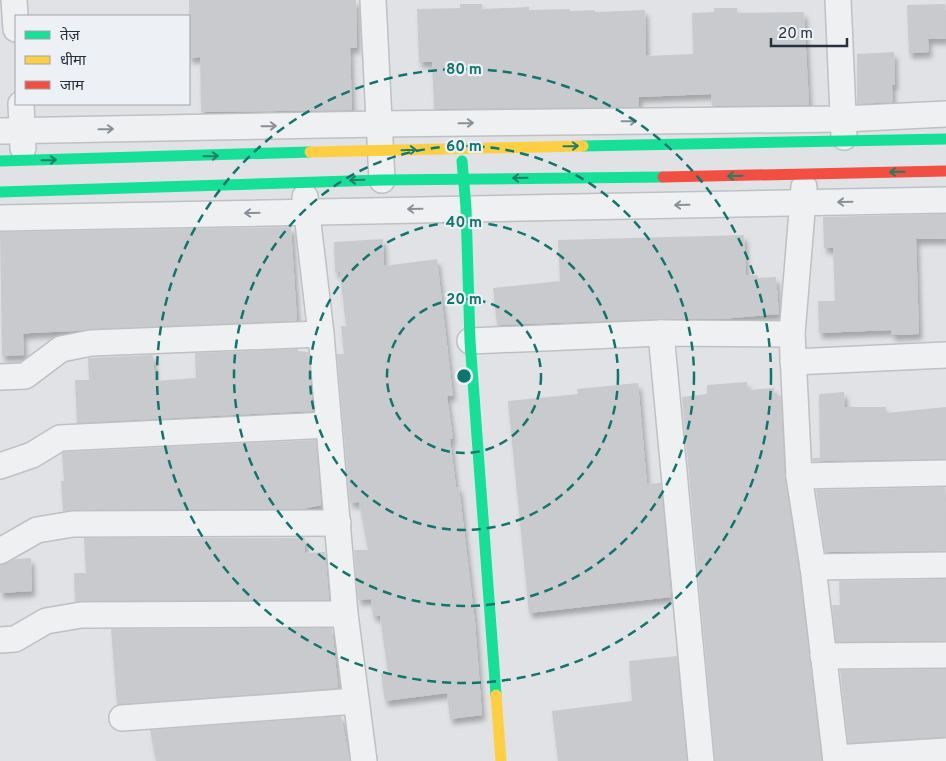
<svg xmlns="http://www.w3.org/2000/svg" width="946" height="761" viewBox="0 0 946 761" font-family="Overpass,'Noto Sans Devanagari',sans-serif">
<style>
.building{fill:#c8cacd;filter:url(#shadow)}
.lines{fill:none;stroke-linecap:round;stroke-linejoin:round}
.street-casing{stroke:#bec0c3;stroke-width:28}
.street{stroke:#eff0f2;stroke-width:25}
.fast{stroke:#16e098;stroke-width:11}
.slow{stroke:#ffcf43;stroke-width:11}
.jam{stroke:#f24e42;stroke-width:11}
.oneway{stroke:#8b9098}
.oneway2{stroke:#1f7f66}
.ring{fill:none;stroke:#0f766e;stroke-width:2.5;stroke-dasharray:9 6}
.centre{fill:#0f766e;stroke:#edf1f5;stroke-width:2.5}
.ring-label{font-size:15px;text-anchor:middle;font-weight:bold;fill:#0f766e;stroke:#edf1f5;stroke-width:4.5;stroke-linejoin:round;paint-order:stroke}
</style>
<defs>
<filter id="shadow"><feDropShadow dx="3" dy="5.5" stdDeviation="2.5" flood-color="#0004"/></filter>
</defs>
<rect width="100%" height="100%" fill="#e0e2e5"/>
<!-- building -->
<g class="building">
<polygon points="189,0 356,0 357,48 350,48 352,110 201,112 200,57 189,58"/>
<polygon points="460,4 482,4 482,9 529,7 529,10 570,9 570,11 595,10 595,12 645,10 646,56 693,54 692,13 714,12 714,8 737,8 737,13 804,12 809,105 712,106 711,94 639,97 639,107 434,109 432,62 419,62 417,9 460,8"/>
<polygon points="945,4 946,39 928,39 929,52 909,53 907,5"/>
<polygon points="894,52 895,85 892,85 893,102 857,104 857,54"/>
<polygon points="946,214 946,239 916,239 919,334 892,335 891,330 819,333 818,301 835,301 833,248 824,248 823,217"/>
<polygon points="291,227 297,321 30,333 23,334 24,355 2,356 0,232"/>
<polygon points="744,235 746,275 757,275 758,278 776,277 779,314 722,319 660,319 497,325 493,288 560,281 558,240"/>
<polygon points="383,239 384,266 437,259 453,396 447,396 453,439 450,439 456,487 459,487 475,622 482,715 450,719 447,693 385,701 381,674 388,673 380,616 373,616 371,599 358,600 354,550 368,550 359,502 350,503 337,354 344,354 341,326 346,326 340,272 335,272 334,242"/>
<polygon points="298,349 298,351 308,352 313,411 77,423 75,380 89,380 88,358 153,355 155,381 196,378 195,353"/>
<polygon points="747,382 748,390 774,388 775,396 781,396 785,478 799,569 822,761 715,761 682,397 707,394 707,385"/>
<polygon points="638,383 647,484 661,483 671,597 529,613 508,401 578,394 577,389"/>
<polygon points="844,392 845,407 886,407 886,413 946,407 946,459 813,461 813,458 820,458 819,394"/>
<polygon points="316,440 321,505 303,509 63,511 61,481 64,481 62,453 64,452"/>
<polygon points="945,487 946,551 825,552 816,490"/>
<polygon points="84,538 305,538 305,553 325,552 329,600 75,601 74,573 86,573"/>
<polygon points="31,558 32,591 0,593 0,565 16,559"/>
<polygon points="946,579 946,641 836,642 832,605 840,605 839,581"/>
<polygon points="332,628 338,688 117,705 111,629"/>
<polygon points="677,656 687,761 558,761 552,711 632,701 629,661"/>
<polygon points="946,669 946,737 848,743 840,670"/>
<polygon points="341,716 350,761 156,761 150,730"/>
</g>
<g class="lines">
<!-- street casing -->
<g class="street-casing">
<g id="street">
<polyline points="14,0 16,29"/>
<polyline points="373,0 382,180"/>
<polyline points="838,0 844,137"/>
<polyline points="21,104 23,148"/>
<polyline points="0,131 380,124 843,119 946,114"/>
<polyline points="804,187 792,334 799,476 813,567 836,761"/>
<polyline points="305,197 321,334 345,614 364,761"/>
<polyline points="0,218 946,200"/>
<polyline points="661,333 701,761"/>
<polyline points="470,341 661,333 792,334"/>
<polyline points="793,362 946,355"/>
<polyline points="0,377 25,376 61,349 91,343 321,334"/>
<polyline points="0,466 32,455 60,438 329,425"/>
<polyline points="799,476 946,473"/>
<polyline points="0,551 37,530 73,524 338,523"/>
<polyline points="813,567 946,565"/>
<polyline points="0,640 15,639 46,621 81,615 345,614"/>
<polyline points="823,656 946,655"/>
<polyline points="122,718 356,701"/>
<polyline points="836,758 946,751"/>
</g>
</g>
<!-- street -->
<use href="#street" class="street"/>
<!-- fast -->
<g class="fast">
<polyline points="583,146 946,139"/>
<polyline points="0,161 310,152"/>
<polyline points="462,161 466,208 470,341 496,695"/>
<polyline points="0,192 382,180 663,177"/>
</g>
<!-- slow -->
<g class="slow">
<polyline points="310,152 583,146"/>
<polyline points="496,695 501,761"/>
</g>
<!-- jam -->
<polyline class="jam" points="663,177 946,171"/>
</g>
<!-- one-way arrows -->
<defs><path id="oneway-shaft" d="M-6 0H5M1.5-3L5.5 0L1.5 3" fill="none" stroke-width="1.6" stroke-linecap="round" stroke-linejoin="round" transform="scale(1.25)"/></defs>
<g class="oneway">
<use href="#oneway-shaft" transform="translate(629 121) rotate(-1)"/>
<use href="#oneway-shaft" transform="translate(466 123) rotate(-1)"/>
<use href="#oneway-shaft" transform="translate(269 126) rotate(-1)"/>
<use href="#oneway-shaft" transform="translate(106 129) rotate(-1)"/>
<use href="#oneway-shaft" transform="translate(845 202) rotate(179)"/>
<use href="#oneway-shaft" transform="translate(682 205) rotate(179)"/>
<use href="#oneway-shaft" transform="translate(415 209) rotate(179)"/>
<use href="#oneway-shaft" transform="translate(252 213) rotate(179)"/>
</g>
<g class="oneway2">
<use href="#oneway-shaft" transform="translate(571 146) rotate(-1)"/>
<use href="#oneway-shaft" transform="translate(409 150) rotate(-2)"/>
<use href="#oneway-shaft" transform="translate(211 156) rotate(-1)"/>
<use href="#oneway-shaft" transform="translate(49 160) rotate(-1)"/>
<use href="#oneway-shaft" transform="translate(897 172) rotate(179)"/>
<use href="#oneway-shaft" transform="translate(735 176) rotate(179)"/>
<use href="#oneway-shaft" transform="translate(520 178) rotate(179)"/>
<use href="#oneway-shaft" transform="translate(357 180) rotate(178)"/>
</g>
<!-- distance rings -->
<g class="ring">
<circle cx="464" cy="376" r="77"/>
<circle cx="464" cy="376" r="154"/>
<circle cx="464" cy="376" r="230"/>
<circle cx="464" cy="376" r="307"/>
</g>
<circle cx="464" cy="376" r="8" class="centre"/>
<g class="ring-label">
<text x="464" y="74">80 m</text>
<text x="464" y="151">60 m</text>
<text x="464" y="227">40 m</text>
<text x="464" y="304">20 m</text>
</g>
<!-- legend -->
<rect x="15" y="15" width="175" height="90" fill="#edf1f5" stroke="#9ea4ac"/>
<rect x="25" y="31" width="25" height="8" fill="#16e098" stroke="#9ea4ac"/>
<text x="60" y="40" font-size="15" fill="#27303e">तेज़</text>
<rect x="25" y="56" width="25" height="8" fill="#ffcf43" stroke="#9ea4ac"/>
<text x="60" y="65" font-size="15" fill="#27303e">धीमा</text>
<rect x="25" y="81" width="25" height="8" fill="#f24e42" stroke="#9ea4ac"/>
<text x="60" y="90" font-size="15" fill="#27303e">जाम</text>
<!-- scale -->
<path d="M771 38v8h76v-8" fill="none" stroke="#27303e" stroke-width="2.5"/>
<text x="778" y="38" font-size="15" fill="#27303e" stroke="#edf1f5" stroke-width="4" paint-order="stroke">20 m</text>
</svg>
